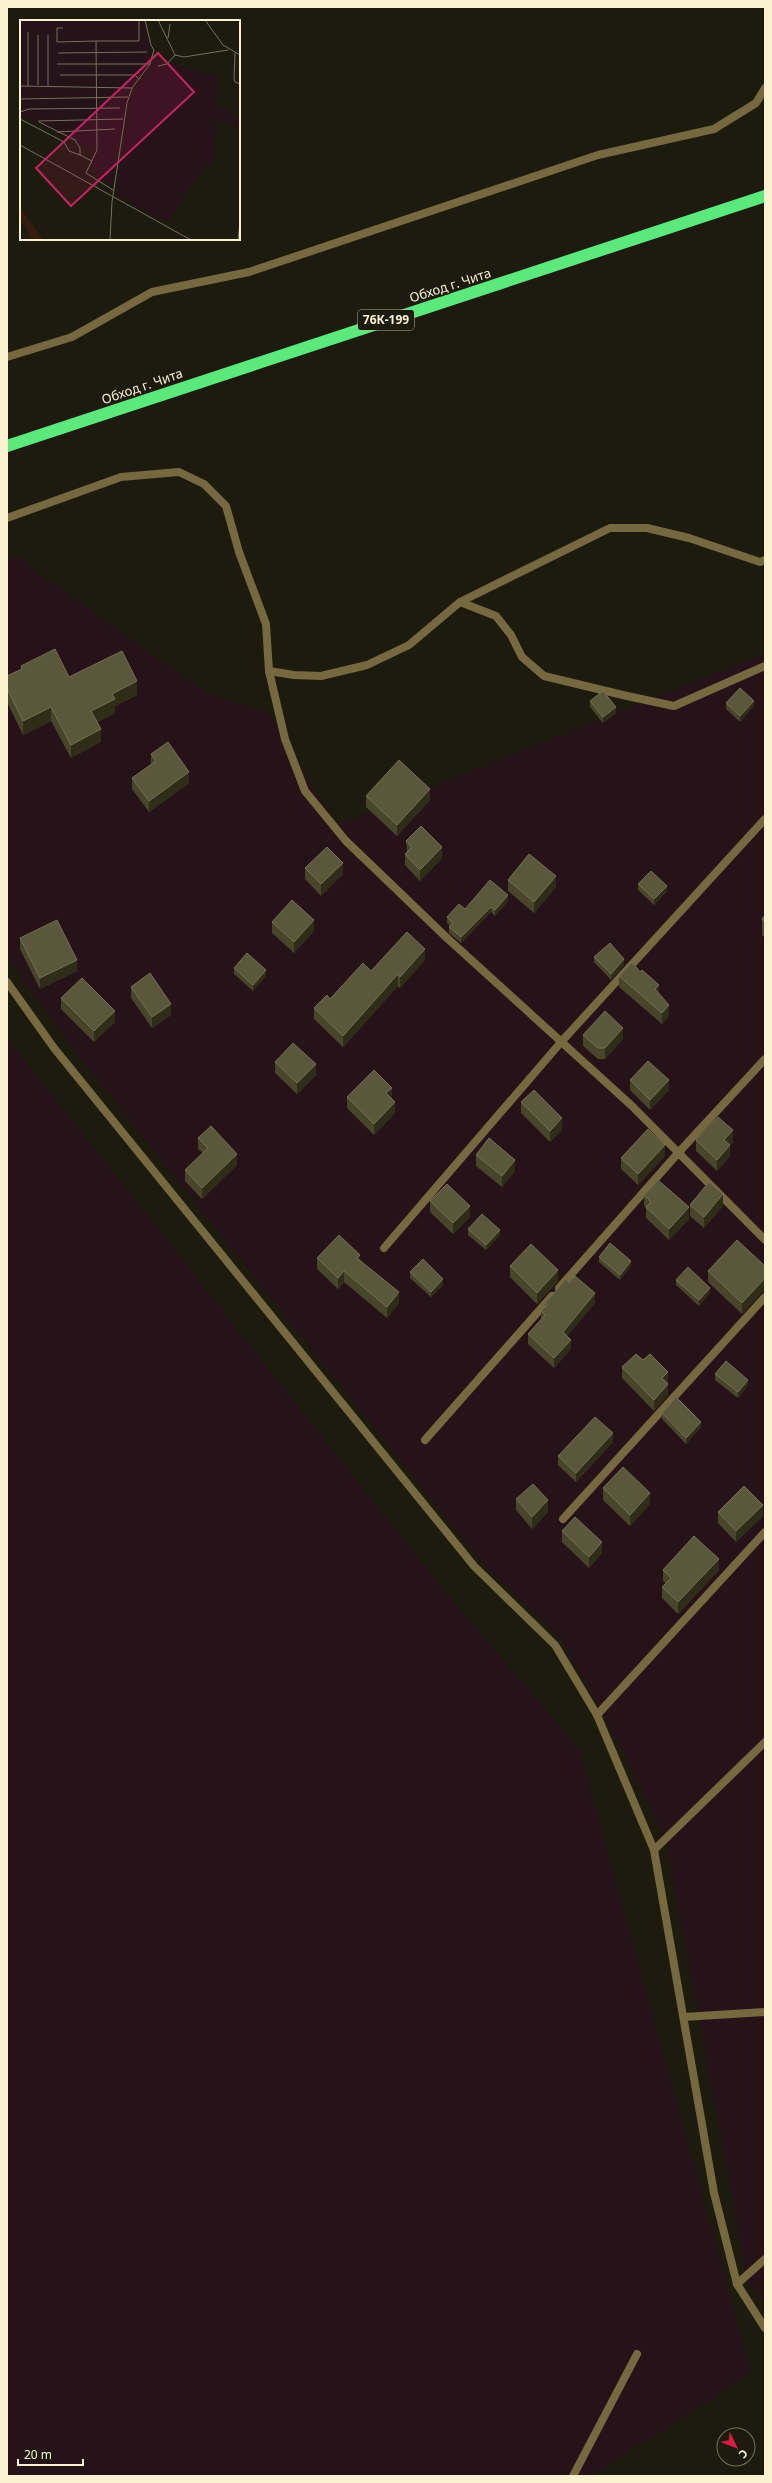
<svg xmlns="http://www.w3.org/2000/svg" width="772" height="2483" viewBox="0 0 772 2483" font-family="'Noto Sans',sans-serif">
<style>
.green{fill:#261219}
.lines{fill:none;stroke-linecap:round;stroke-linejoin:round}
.lane{stroke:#76683f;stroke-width:8}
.street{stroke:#76683f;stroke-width:8}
.highway{stroke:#5be97b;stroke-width:12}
.wall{fill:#48452a}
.shaded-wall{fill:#2f2c17}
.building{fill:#5b573b;stroke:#747053}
.labels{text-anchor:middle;stroke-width:3;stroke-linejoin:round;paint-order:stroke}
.shield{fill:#1c1b0e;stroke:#b7b196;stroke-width:1}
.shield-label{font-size:12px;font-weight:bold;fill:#f9f1d0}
.street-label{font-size:13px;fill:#f9f1d0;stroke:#1c1b0e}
.inset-road{fill:none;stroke:#74715c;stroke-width:1}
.view{fill:#c52361;fill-opacity:0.15;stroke:#c52361;stroke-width:2}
.inset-edge{fill:none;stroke:#f9f1d0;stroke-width:2}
</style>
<rect width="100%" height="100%" fill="#1c1b0e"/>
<!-- green -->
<g class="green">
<polygon points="16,557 206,693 269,713 336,825 765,653 765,2304 748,2281 667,1844 624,1752 560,1638 482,1563 81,1059 7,957 7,560"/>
<polygon points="7,1038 439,1585 579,1749 751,2373 592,2476 7,2476"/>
</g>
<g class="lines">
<!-- lane -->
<polyline class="lane" points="7,357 72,337 152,292 249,272 598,155 714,129 756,103 765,88"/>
<!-- street -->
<g class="street">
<polyline points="7,518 121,477 179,472 204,484 226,506 239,552 266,624 269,671 285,739 305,791 346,841 447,938 632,1106 765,1240"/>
<polyline points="460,602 610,528 647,528 689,538 760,562 765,560"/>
<polyline points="269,671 294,675 321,676 367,665 409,645 460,602 496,616 511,635 522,657 544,676 627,696 674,706 765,666"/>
<polyline points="7,982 54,1048 474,1566 555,1645 597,1715 654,1850 714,2193 737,2284 765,2328"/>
<polyline points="384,1248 562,1041 765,819"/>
<polyline points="559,1288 679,1152 765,1059"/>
<polyline points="425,1440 552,1296"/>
<polyline points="563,1519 765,1297"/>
<polyline points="597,1715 765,1532"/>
<polyline points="654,1850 765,1742"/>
<polyline points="684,2017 765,2012"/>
<polyline points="737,2284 765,2259"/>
<polyline points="573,2476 637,2354"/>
</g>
<!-- highway -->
<polyline class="highway" points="7,446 765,196"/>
</g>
<!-- wall -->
<g class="wall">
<polygon points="21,666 69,677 137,695 115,706 115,713 97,722 101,742 71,758 51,721 23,735 7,702 7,676 21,669"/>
<polygon points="590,701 616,713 603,723 590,707"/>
<polygon points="726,703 754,706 740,722 726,709"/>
<polygon points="151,754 189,783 149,812 132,789 132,778 151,764"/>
<polygon points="366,796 430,800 397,836 366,807"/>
<polygon points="406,841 442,858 420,881 405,865 405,854 407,852"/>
<polygon points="305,868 343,874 321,896 305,879"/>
<polygon points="508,880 556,887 534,913 508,891"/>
<polygon points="638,884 667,891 654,905 638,890"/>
<polygon points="508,901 495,916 491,912 461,943 449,933 449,927 450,926 447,923 447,917 465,909"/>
<polygon points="765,915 765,938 762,935 762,919"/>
<polygon points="272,922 314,931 294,953 272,933"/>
<polygon points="20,938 77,971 40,989 20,949"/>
<polygon points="594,957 624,965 611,980 594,962"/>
<polygon points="425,960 400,988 398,986 343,1047 314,1019 314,1008 330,999 371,971"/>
<polygon points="234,968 266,976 253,991 234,974"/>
<polygon points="619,976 659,993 669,1016 662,1024 619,987"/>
<polygon points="131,987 171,1015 152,1028 131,998"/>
<polygon points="61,998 115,1022 94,1042 61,1009"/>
<polygon points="583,1035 623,1039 605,1059 598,1059 583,1046"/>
<polygon points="275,1062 316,1075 297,1094 275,1073"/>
<polygon points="630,1080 669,1090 650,1110 630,1090"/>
<polygon points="347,1097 392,1099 395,1113 374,1135 347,1108"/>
<polygon points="521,1102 562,1130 550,1142 521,1113"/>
<polygon points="198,1138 237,1165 202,1199 185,1181 185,1170 203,1153 198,1149"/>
<polygon points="696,1140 733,1142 730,1145 730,1156 717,1171 696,1151"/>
<polygon points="476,1155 515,1171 502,1187 476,1166"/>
<polygon points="665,1156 638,1185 621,1169 621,1158"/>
<polygon points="644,1195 689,1219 669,1240 646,1218 646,1208 644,1206"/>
<polygon points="430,1201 470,1217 453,1234 430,1212"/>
<polygon points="690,1205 723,1206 704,1228 690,1216"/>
<polygon points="468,1229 500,1235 486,1250 468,1235"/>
<polygon points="599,1257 631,1266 620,1280 599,1262"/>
<polygon points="317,1258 360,1260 399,1303 387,1318 344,1282 338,1289 317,1269"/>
<polygon points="510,1266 558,1281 537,1304 510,1277"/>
<polygon points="765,1266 765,1289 742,1314 708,1282 708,1271"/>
<polygon points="410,1272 443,1285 431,1297 410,1278"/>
<polygon points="676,1280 710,1293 699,1306 676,1285"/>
<polygon points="569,1283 595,1303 567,1336 571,1349 554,1368 528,1344 528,1334 541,1320 541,1311 545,1307 545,1303"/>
<polygon points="643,1360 668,1383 668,1395 654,1411 622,1378 622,1367"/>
<polygon points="715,1374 748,1385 738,1398 715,1380"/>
<polygon points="662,1413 701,1427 686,1444 662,1419"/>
<polygon points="613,1442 576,1482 558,1465 558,1456"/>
<polygon points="603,1488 650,1504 630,1526 603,1500"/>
<polygon points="516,1499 548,1512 532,1529 516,1510"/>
<polygon points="718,1512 763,1516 736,1542 718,1523"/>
<polygon points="562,1531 602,1553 589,1568 562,1542"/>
<polygon points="663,1570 719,1570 678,1614 662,1598 662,1587 666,1583 663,1581"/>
</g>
<!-- shaded-wall -->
<g class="shaded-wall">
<polygon points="137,681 137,695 115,706 115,713 91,724 91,711 112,694"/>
<polygon points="754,701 754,706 740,722 740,716"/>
<polygon points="51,707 51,721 23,735 23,721"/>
<polygon points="616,707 616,713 603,723 603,717"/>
<polygon points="101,729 101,742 71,758 71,745"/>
<polygon points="189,772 189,783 149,812 149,801"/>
<polygon points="430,789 430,800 397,836 397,825"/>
<polygon points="442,847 442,858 420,881 420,870"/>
<polygon points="343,863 343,874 321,896 321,884"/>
<polygon points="556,876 556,887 534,913 534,902"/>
<polygon points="667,886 667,891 654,905 654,899"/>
<polygon points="508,895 508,901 495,916 495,910"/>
<polygon points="491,907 491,912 461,943 461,937"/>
<polygon points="314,920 314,931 294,953 294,942"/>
<polygon points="425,949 425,960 400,988 400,977"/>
<polygon points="624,959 624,965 611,980 611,974"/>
<polygon points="77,960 77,971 40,989 40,978"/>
<polygon points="266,970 266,976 253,991 253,985"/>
<polygon points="398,974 398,986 343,1047 343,1036"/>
<polygon points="659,985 659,996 655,989"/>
<polygon points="171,1004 171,1015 152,1028 152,1017"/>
<polygon points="669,1005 669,1016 662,1024 662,1013"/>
<polygon points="115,1011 115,1022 94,1042 94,1031"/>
<polygon points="623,1028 623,1039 605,1059 605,1048"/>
<polygon points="316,1064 316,1075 297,1094 297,1083"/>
<polygon points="669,1080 669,1090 650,1110 650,1100"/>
<polygon points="392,1088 392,1099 386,1093"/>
<polygon points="395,1102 395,1113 374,1135 374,1124"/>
<polygon points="562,1118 562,1130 550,1142 550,1131"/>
<polygon points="733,1130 733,1142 724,1151 724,1140"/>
<polygon points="665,1145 665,1156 638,1185 638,1174"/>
<polygon points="730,1145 730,1156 717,1171 717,1160"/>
<polygon points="237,1154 237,1165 202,1199 202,1188"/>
<polygon points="515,1160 515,1171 502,1187 502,1176"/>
<polygon points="723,1194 723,1206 704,1228 704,1217"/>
<polygon points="470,1206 470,1217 453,1234 453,1223"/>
<polygon points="689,1207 689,1219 669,1240 669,1229"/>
<polygon points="500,1230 500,1235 486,1250 486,1245"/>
<polygon points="360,1255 360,1266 357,1258"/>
<polygon points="631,1261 631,1266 620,1280 620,1275"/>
<polygon points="558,1270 558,1281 537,1304 537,1293"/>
<polygon points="344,1271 344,1282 338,1289 338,1278"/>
<polygon points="765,1278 765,1289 742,1314 742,1303"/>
<polygon points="443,1279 443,1285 431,1297 431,1292"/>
<polygon points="710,1288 710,1293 699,1306 699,1300"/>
<polygon points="399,1292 399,1303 387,1318 387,1307"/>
<polygon points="595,1293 595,1303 563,1341 563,1332"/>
<polygon points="571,1340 571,1349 554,1368 554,1358"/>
<polygon points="668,1372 668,1383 662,1389 662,1378"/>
<polygon points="748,1380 748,1385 738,1398 738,1392"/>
<polygon points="668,1384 668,1395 654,1411 654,1400"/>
<polygon points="701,1422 701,1427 686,1444 686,1438"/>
<polygon points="613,1433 613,1442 576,1482 576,1473"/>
<polygon points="650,1493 650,1504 630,1526 630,1515"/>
<polygon points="548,1500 548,1512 532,1529 532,1517"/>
<polygon points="763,1505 763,1516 736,1542 736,1531"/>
<polygon points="602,1542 602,1553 589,1568 589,1557"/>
<polygon points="719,1559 719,1570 678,1614 678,1602"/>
</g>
<!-- building -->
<g class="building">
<polygon points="55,649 69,677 122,651 137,681 112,694 115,699 91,711 101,729 71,745 51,707 23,721 7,688 7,676 22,669 21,666"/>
<polygon points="740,688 754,701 740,716 726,703"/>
<polygon points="603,691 616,707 603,717 590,701"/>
<polygon points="168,742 189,772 149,801 132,778 156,761 151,754"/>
<polygon points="399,760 430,789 397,825 366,796"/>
<polygon points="421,826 442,847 420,870 405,854 412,847 406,841"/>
<polygon points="327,847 343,863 321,884 305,868"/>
<polygon points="529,854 556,876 534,902 508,880"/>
<polygon points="651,871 667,886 654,899 638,884"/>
<polygon points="490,880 508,895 495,910 491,907 461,937 449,927 453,923 447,917 459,904 465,909"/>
<polygon points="292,900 314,920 294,942 272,922"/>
<polygon points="765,915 765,922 762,919"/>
<polygon points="57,920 77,960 40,978 20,938"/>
<polygon points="407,932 425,949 400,977 398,974 343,1036 314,1008 327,995 330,999 363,963 371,971"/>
<polygon points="610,943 624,959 611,974 594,957"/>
<polygon points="247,953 266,970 253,985 234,968"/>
<polygon points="632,962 640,972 642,970 659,985 655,989 669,1005 662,1013 619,976"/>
<polygon points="150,973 171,1004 152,1017 131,987"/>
<polygon points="82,978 115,1011 94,1031 61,998"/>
<polygon points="605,1011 623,1028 605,1048 598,1048 583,1035"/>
<polygon points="293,1043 316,1064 297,1083 275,1062"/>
<polygon points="648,1061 669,1080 650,1100 630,1080"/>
<polygon points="374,1070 392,1088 386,1093 395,1102 374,1124 347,1097"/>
<polygon points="534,1090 562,1118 550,1131 521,1102"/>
<polygon points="718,1117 733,1130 724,1140 730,1145 717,1160 696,1140"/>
<polygon points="211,1126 237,1154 202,1188 185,1170 208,1148 198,1138"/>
<polygon points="648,1129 665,1145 638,1174 621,1158"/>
<polygon points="489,1138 515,1160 502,1176 476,1155"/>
<polygon points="658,1180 689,1207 669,1229 646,1207 651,1202 644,1195"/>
<polygon points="709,1182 723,1194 704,1217 690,1205"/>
<polygon points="447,1184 470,1206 453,1223 430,1201"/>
<polygon points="482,1214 500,1230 486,1245 468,1229"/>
<polygon points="339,1235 360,1255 357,1258 399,1292 387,1307 344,1271 338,1278 317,1258"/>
<polygon points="737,1240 765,1266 765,1278 742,1303 708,1271"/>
<polygon points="610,1243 631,1261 620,1275 599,1257"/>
<polygon points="531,1244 558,1270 537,1293 510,1266"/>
<polygon points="423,1259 443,1279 431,1292 410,1272"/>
<polygon points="688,1267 710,1288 699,1300 676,1280"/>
<polygon points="575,1276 595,1293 563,1332 571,1340 554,1358 528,1334 545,1315 541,1311 547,1305 545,1303 566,1279 569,1283"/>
<polygon points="636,1354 643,1360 650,1354 668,1372 662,1378 668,1384 654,1400 622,1367"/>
<polygon points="726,1361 748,1380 738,1392 715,1374"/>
<polygon points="676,1397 701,1422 686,1438 662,1413"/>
<polygon points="595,1417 613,1433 576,1473 558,1456"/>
<polygon points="623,1467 650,1493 630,1515 603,1488"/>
<polygon points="533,1484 548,1500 532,1517 516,1499"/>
<polygon points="744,1486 763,1505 736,1531 718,1512"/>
<polygon points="575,1517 602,1542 589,1557 562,1531"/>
<polygon points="694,1536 719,1559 678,1602 662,1587 671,1578 663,1570"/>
</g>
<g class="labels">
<!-- shield labels -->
<rect class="shield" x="358" y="310" width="56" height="20" rx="3"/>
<g class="shield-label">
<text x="386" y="324">76К-199</text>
</g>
<!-- street labels -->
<g class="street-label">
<text transform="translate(450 285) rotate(-18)" y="5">Обход г. Чита</text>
<text transform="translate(142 386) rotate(-19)" y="5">Обход г. Чита</text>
</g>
</g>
<!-- overview -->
<g transform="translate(20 20)">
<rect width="220" height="220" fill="#1c1b0e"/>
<path d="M0,0H123L131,27L129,44L109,74L93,167L78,159L74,140L76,131L0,95ZM134,40L197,55L196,90L205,88L211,91V97L217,96L220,99V107H216L196,100L194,140L174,160L148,203L96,175L111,77Z" fill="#261219"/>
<path d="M0,187L22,218L25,220H10L8,211L0,200Z" fill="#351c0f"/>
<path class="inset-road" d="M138,0L155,35M185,0L203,25L220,35M43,8H37V22L76,21M8,12V66M18,15V65M148,18L150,4M38,33L127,32M215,33L214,59L215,62L220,64M37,44H130M138,46L147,44L155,35L164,37L208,30M40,55H115L119,59M0,66L112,68M28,66V15M0,79L108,77M0,92L9,89L100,88M0,99L44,122L49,131L60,135M18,101L103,99M19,102L55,120L60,128V135L72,141M37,112L95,109M0,125L171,220M93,170L66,153L77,130L76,21H119V0M90,220L92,182L107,83L112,68L130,44L134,30L131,25L125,0M218,220L220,203"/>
<path class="view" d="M138,33L174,72L51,186L16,148Z"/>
<rect width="220" height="220" class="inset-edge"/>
</g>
<!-- border -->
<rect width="772" height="2483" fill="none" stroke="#f9f1d0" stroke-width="16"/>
<!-- north arrow -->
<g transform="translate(736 2447) rotate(133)"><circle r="19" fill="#1c1b0e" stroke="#74715c"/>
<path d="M0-3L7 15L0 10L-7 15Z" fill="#d81d41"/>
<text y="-6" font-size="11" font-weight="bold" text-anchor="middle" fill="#f9f1d0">С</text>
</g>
<!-- scale -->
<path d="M18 2459v6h65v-6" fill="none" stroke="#f9f1d0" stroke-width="2"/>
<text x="24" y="2459" font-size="12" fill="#f9f1d0" stroke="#1c1b0e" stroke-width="3" paint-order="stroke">20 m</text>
</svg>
